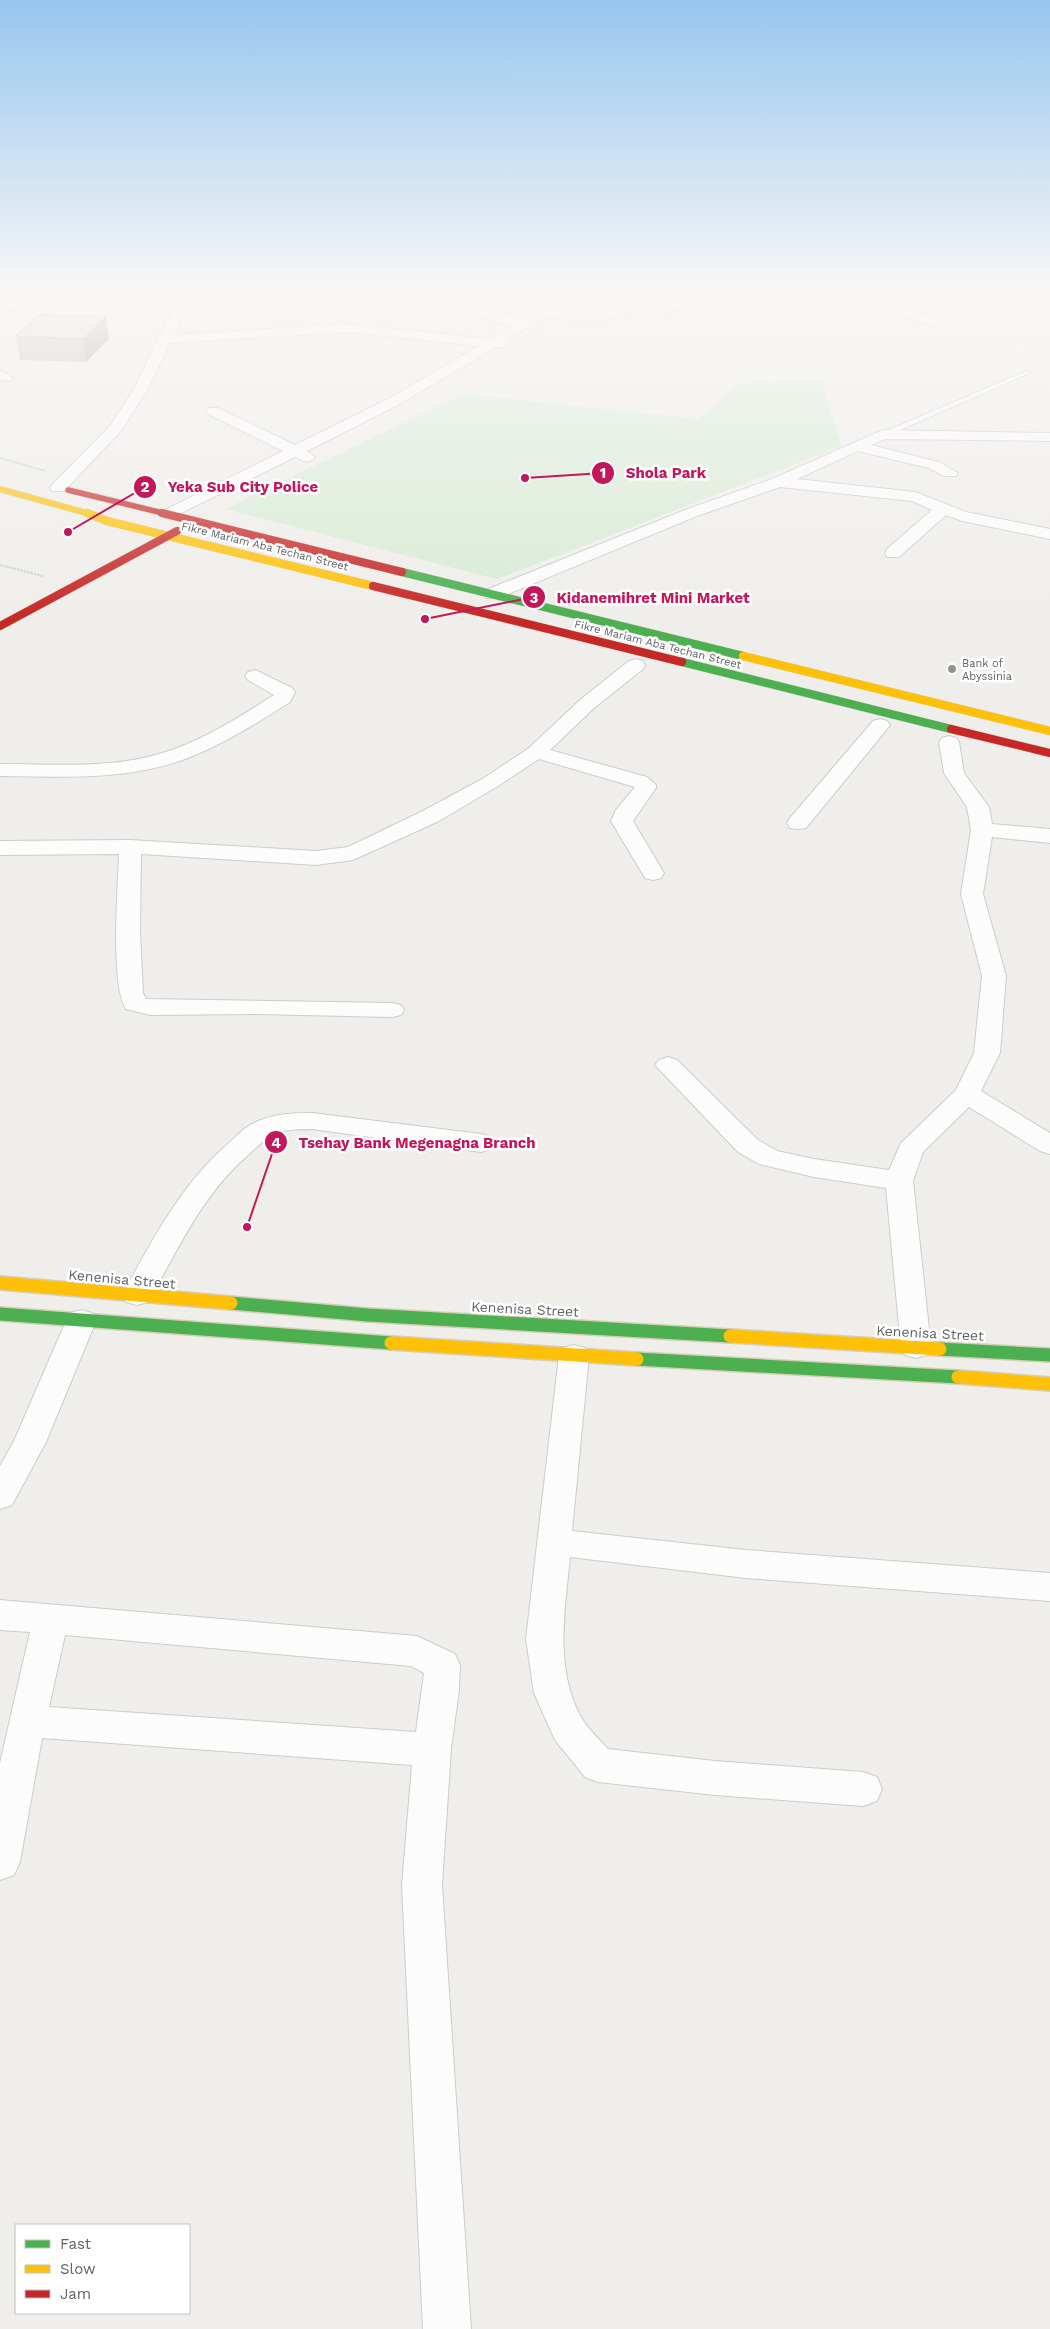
<svg xmlns="http://www.w3.org/2000/svg" width="1050" height="2329" viewBox="0 0 1050 2329" font-family="'Work Sans',sans-serif">
<style>
.green{fill:#d8ebd6}
.lines{fill:none;stroke-linecap:round;stroke-linejoin:round}
.lane-casing{stroke:#cbcccc;stroke-width:2}
.street-casing{stroke:#cbcccc;stroke-width:2}
.fast-far1-casing{stroke:#d7ceb8;stroke-width:9}
.fast-casing{stroke:#d7ceb8;stroke-width:16}
.slow-far2-casing{stroke:#d7ceb8;stroke-width:7}
.slow-far1-casing{stroke:#d7ceb8;stroke-width:9}
.slow-casing{stroke:#d7ceb8;stroke-width:16}
.jam-far1-casing{stroke:#d7ceb8;stroke-width:7}
.jam-casing{stroke:#d7ceb8;stroke-width:9}
.path{stroke:#cacfcc;stroke-width:2;stroke-dasharray:2.5 1;stroke-linecap:butt}
.lane{fill:#fdfcfc;fill-rule:evenodd}
.street{fill:#fdfcfc;fill-rule:evenodd}
.fast-far1{stroke:#4caf50;stroke-width:8}
.fast{stroke:#4caf50;stroke-width:13}
.slow-far2{stroke:#ffc107;stroke-width:5.5}
.slow-far1{stroke:#ffc107;stroke-width:8}
.slow{stroke:#ffc107;stroke-width:13}
.jam-far1{stroke:#c62828;stroke-width:5.5}
.jam{stroke:#c62828;stroke-width:8}
.wall{fill:#b8b7b5}
.shaded-wall{fill:#969594}
.building{fill:#d6d5d3;stroke:#969594}
.poi-dot{fill:#919496;stroke:#fff;stroke-width:2}
.labels{text-anchor:middle;stroke-width:5;stroke-linejoin:round;paint-order:stroke}
.far-street-label{font-size:11px;fill:#5f6368;stroke:#fff}
.far-poi-label{font-size:11px;fill:#5f6368;stroke:#fff;text-anchor:start}
.street-label{font-size:14px;fill:#5f6368;stroke:#fff}
.leader{fill:none;stroke:#c2185b;stroke-width:2}
.callout-dot{fill:#c2185b;stroke:#fff;stroke-width:2}
.mark-label{font-size:15px;text-anchor:middle;font-weight:bold;fill:#fff}
.callout-label{font-size:15px;text-anchor:middle;font-weight:bold;fill:#c2185b;stroke:#fff;stroke-width:5;stroke-linejoin:round;paint-order:stroke}
</style>
<rect width="100%" height="100%" fill="#efeeea"/>
<!-- green -->
<polygon class="green" points="821,381 842,446 497,579 225,509 463,394 698,419 739,383"/>
<g class="lines">
<!-- lane casing -->
<g class="lane-casing">
<polygon id="lane" points="1027,371 1032,372 886,436 879,434"/>
</g>
<!-- street casing -->
<g class="street-casing">
<g id="street">
<path d="M65,291H77L75,299L194,291L174,335L348,324L490,339L511,326L458,310L457,307L458,304H468L521,320L545,305L420,296H276L272,295L270,291H472L556,298L567,291H587L625,303L659,305L668,304L691,295L852,291L940,319L942,322L935,326L930,325L847,298L691,303L669,312L629,311L596,322L552,318L546,315L535,322L541,326L539,329L525,328L505,341L507,344L505,347L495,348L398,405L307,451L315,457L312,460L307,462L295,457L169,519L163,517L161,514L163,511L283,451L208,414L206,411L208,408H218L295,445L388,399L479,346L348,332L170,343L147,391L120,432L64,491H52L50,488L52,485L110,426L133,391L177,300L73,306L69,318L64,319L58,315L60,307L0,311V303L63,300ZM578,295L614,308L595,314L554,310L560,306H569L571,303L570,300Z"/>
<polygon points="0,370 13,378 11,381 0,380"/>
<polygon points="883,430 1050,433 1050,441 885,439 871,445 939,462 958,473 956,476 944,476 929,468 858,451 797,479 915,492 966,512 1050,529 1050,539 962,521 946,515 899,557 887,557 885,553 887,549 932,510 912,501 780,487 697,516 498,598 486,598 483,594 486,590 685,510 772,479"/>
<path d="M636,659L643,661L645,665L643,669L594,708L550,750L647,777L656,785V788L633,821L664,873L661,878L653,880L645,878L611,821L616,810L635,787L539,759L498,786L439,821L353,860L316,865L141,854L140,932L143,993L146,999L392,1003L401,1005L404,1010L401,1015L392,1017L258,1014L150,1015L126,1009C110,985 118,886 119,854L0,855V841L130,840L316,851L348,847L423,811L484,778L529,748L580,700L629,661Z"/>
<path d="M255,670L292,688L295,692L290,702C259,722 227,742 193,756C132,781 65,777 0,776V764C52,764 109,769 159,754C201,742 238,718 274,695L248,680L245,676L248,672Z"/>
<polygon points="880,719 887,721 890,725 887,729 806,828 798,829 790,828 787,823 790,818 873,721"/>
<polygon points="949,736 956,738 959,742 964,773 989,807 992,824 1050,829 1050,843 992,837 983,894 1006,976 1000,1053 981,1091 1050,1133 1050,1154 1040,1151 969,1107 923,1152 913,1181 931,1347 927,1355 916,1358 905,1355 901,1347 886,1188 814,1177 759,1164 738,1152 655,1065 659,1060 668,1057 677,1060 758,1140 777,1151 814,1159 889,1170 901,1143 956,1090 974,1053 982,976 961,894 971,830 967,807 944,773 939,742 942,738"/>
<path d="M312,1113L481,1134L491,1137L495,1143L491,1149L481,1152L312,1129C300,1129 286,1129 274,1134C264,1139 256,1148 248,1155C201,1196 178,1250 148,1302L137,1305L126,1302L122,1295C152,1241 181,1184 229,1143C236,1136 244,1128 252,1124C270,1114 292,1113 312,1113Z"/>
<polygon points="81,1310 92,1313 96,1321 46,1442 12,1505 0,1509 0,1466 14,1441 66,1321 70,1313"/>
<path d="M574,1345L585,1348L589,1356L572,1531L746,1550L1050,1573V1601L746,1578L570,1557C565,1610 554,1668 581,1717C587,1728 599,1739 608,1749L715,1761L863,1772L877,1777L882,1789L877,1801L863,1806L715,1795L598,1782L585,1777L555,1740L534,1693L526,1639L559,1356L563,1348Z"/>
<path d="M0,1600L417,1636L455,1654L460,1665L459,1690L451,1749L442,1885L471,2329H423L402,1885L412,1765L42,1738L20,1862L14,1875L0,1880V1763L30,1632L0,1630ZM65,1635L411,1666L424,1673L416,1732L49,1707Z"/>
</g>
</g>
<!-- fast-far1 casing -->
<g class="fast-far1-casing">
<g id="fast-far1">
<polyline points="402,572 743,656"/>
<polyline points="682,662 951,729"/>
</g>
</g>
<!-- fast casing -->
<g class="fast-casing">
<g id="fast">
<polyline points="231,1303 368,1315 730,1336"/>
<polyline points="0,1314 391,1343"/>
<polyline points="940,1349 1050,1355"/>
<polyline points="637,1359 958,1377"/>
</g>
</g>
<!-- slow-far2 casing -->
<g class="slow-far2-casing">
<polyline id="slow-far2" points="0,489 90,514"/>
</g>
<!-- slow-far1 casing -->
<g class="slow-far1-casing">
<g id="slow-far1">
<polyline points="87,513 107,521 373,586"/>
<polyline points="743,656 1050,731"/>
</g>
</g>
<!-- slow casing -->
<g class="slow-casing">
<g id="slow">
<polyline points="0,1283 231,1303"/>
<polyline points="730,1336 940,1349"/>
<polyline points="391,1343 637,1359"/>
<polyline points="958,1377 1050,1384"/>
</g>
</g>
<!-- jam-far1 casing -->
<g class="jam-far1-casing">
<polyline id="jam-far1" points="68,490 167,514"/>
</g>
<!-- jam casing -->
<g class="jam-casing">
<g id="jam">
<polyline points="162,513 402,572"/>
<polyline points="373,586 682,662"/>
<polyline points="0,626 177,531"/>
<polyline points="951,729 1050,753"/>
</g>
</g>
<!-- path -->
<g class="path">
<polyline points="0,458 45,471"/>
<polyline points="0,565 43,576"/>
</g>
<!-- lane -->
<use href="#lane" class="lane"/>
<!-- street -->
<use href="#street" class="street"/>
<!-- fast-far1 -->
<use href="#fast-far1" class="fast-far1"/>
<!-- fast -->
<use href="#fast" class="fast"/>
<!-- slow-far2 -->
<use href="#slow-far2" class="slow-far2"/>
<!-- slow-far1 -->
<use href="#slow-far1" class="slow-far1"/>
<!-- slow -->
<use href="#slow" class="slow"/>
<!-- jam-far1 -->
<use href="#jam-far1" class="jam-far1"/>
<!-- jam -->
<use href="#jam" class="jam"/>
</g>
<!-- wall -->
<polygon class="wall" points="16,336 109,339 86,362 20,360"/>
<!-- shaded-wall -->
<polygon class="shaded-wall" points="106,316 109,339 86,362 83,339"/>
<!-- building -->
<polygon class="building" points="38,315 106,316 83,339 16,336"/>
<!-- sky -->
<linearGradient id="sky" x2="0" y2="1"><stop stop-color="#97c6ef"/><stop offset="0.47" stop-color="#f8f7f6"/><stop offset="1" stop-color="#f8f7f6" stop-opacity="0"/></linearGradient>
<rect width="1050" height="617" fill="url(#sky)"/>
<!-- markers -->
<circle class="poi-dot" cx="952" cy="669" r="5"/>
<g class="labels">
<!-- far-street labels -->
<g class="far-street-label">
<text transform="translate(265 546) rotate(14)" y="4">Fikre Mariam Aba Techan Street</text>
<text transform="translate(658 644) rotate(14)" y="4">Fikre Mariam Aba Techan Street</text>
</g>
<!-- far-poi labels -->
<g class="far-poi-label">
<text x="962" y="667">Bank of<tspan x="962" dy="13">Abyssinia</tspan></text>
</g>
<!-- street labels -->
<g class="street-label">
<text transform="translate(122 1279) rotate(5)" y="5">Kenenisa Street</text>
<text transform="translate(525 1309) rotate(3)" y="5">Kenenisa Street</text>
<text transform="translate(930 1333) rotate(3)" y="5">Kenenisa Street</text>
</g>
</g>
<!-- callouts -->
<path class="leader" d="M525 478L603 473M68 532L145 487M425 619L534 597M247 1227L276 1142"/>
<g class="callout-dot">
<circle cx="525" cy="478" r="5"/>
<circle cx="68" cy="532" r="5"/>
<circle cx="425" cy="619" r="5"/>
<circle cx="247" cy="1227" r="5"/>
<circle cx="603" cy="473" r="12"/>
<circle cx="145" cy="487" r="12"/>
<circle cx="534" cy="597" r="12"/>
<circle cx="276" cy="1142" r="12"/>
</g>
<g class="mark-label">
<text x="603" y="478">1</text>
<text x="145" y="492">2</text>
<text x="534" y="603">3</text>
<text x="276" y="1148">4</text>
</g>
<g class="callout-label">
<text x="666" y="478">Shola Park</text>
<text x="243" y="492">Yeka Sub City Police</text>
<text x="653" y="603">Kidanemihret Mini Market</text>
<text x="417" y="1148">Tsehay Bank Megenagna Branch</text>
</g>
<!-- legend -->
<rect x="15" y="2224" width="175" height="90" fill="#ffffff" stroke="#bfc1c3"/>
<rect x="25" y="2240" width="25" height="8" fill="#4caf50" stroke="#bfc1c3"/>
<text x="60" y="2249" font-size="15" fill="#5f6368">Fast</text>
<rect x="25" y="2265" width="25" height="8" fill="#ffc107" stroke="#bfc1c3"/>
<text x="60" y="2274" font-size="15" fill="#5f6368">Slow</text>
<rect x="25" y="2290" width="25" height="8" fill="#c62828" stroke="#bfc1c3"/>
<text x="60" y="2299" font-size="15" fill="#5f6368">Jam</text>
</svg>
